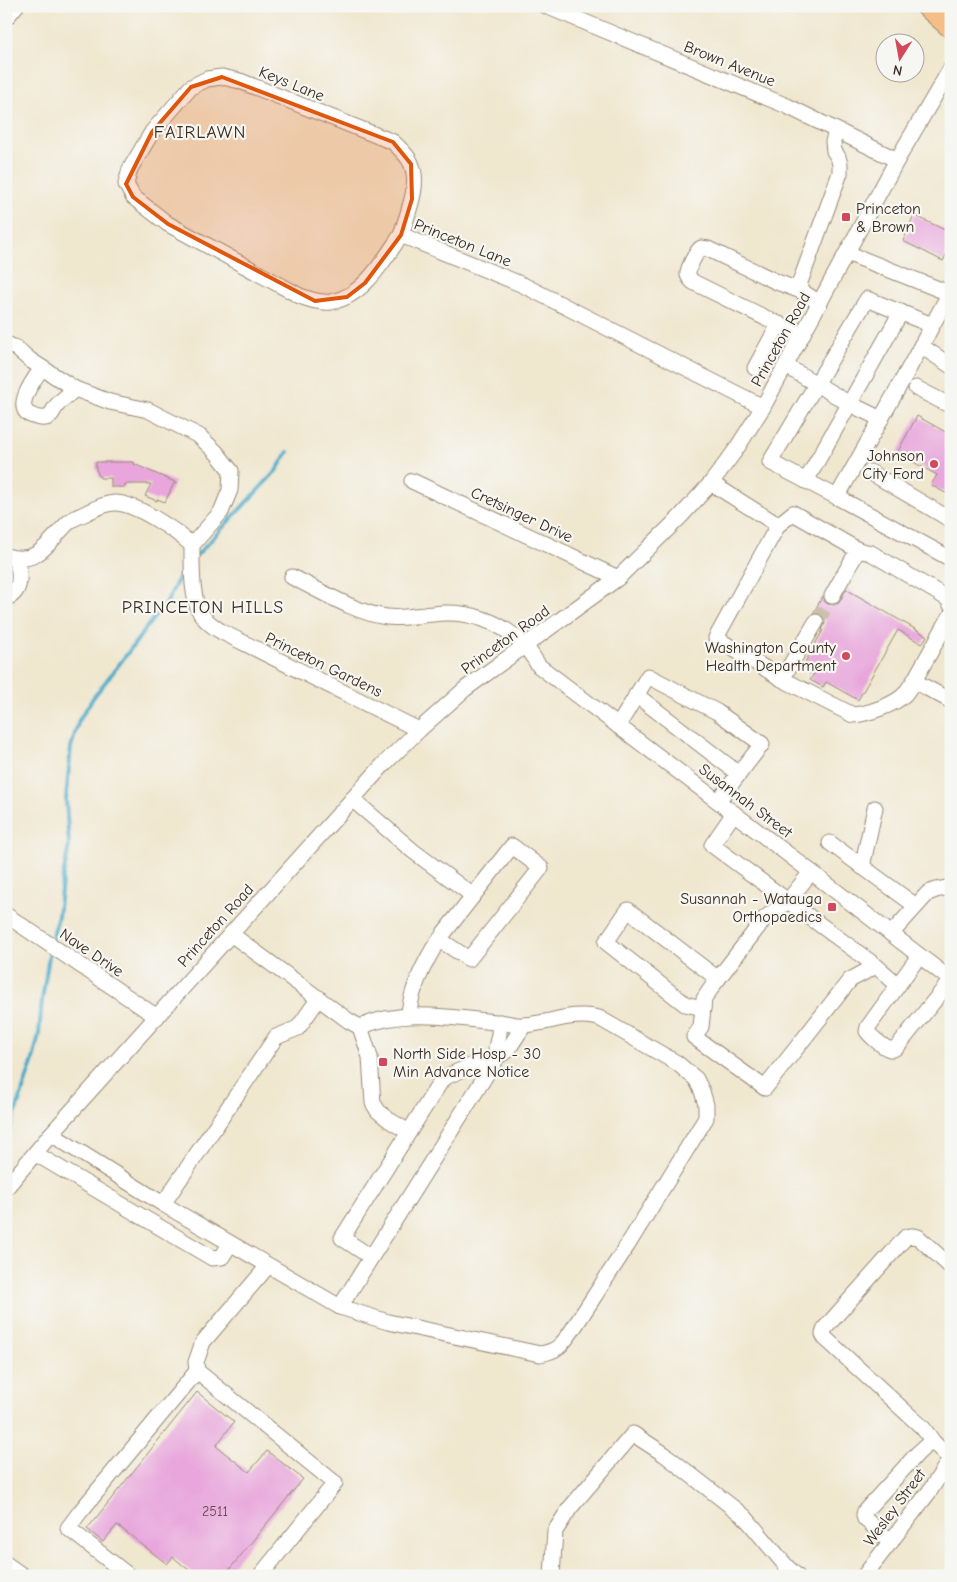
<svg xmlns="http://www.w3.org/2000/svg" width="957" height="1582" viewBox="0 0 957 1582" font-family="'Comic Neue',sans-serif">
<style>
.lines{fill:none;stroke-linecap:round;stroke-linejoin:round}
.stream{stroke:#4aaac9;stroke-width:4}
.building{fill:#e8a6dc}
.minor-tunnel{stroke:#ccc1ac;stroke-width:15;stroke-dasharray:15 8;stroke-linecap:butt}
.minor-casing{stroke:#968876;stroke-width:17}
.highway-casing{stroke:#968876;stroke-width:24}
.minor{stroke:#fff;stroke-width:15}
.highway{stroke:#f6be87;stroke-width:22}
.marked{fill:#df570d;fill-opacity:0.2;stroke:#df570d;stroke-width:4;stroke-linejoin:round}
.poi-dot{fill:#d1495b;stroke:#f6f6f2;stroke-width:2}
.labels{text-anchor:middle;stroke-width:4.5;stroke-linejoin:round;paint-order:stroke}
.number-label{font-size:14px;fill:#66494e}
.street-label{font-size:16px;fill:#3b2a1e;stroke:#f6f6f2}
.poi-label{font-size:16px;fill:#3b2a1e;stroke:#f6f6f2;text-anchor:end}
.neighbourhood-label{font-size:18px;letter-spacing:1px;fill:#3b2a1e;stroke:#f6f6f2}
</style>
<rect width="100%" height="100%" fill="#f6f6f2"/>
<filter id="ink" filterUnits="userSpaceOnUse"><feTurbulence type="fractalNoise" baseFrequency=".02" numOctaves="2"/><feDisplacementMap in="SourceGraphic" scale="10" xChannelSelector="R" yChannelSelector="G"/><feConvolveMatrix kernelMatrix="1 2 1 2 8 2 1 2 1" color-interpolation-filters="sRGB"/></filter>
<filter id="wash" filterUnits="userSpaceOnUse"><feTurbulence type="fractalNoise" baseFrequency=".0096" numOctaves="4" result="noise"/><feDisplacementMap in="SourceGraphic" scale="20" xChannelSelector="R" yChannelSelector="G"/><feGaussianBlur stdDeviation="1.12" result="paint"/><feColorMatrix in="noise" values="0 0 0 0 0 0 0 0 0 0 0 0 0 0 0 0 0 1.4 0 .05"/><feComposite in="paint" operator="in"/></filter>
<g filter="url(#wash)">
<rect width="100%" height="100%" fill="#f0e7cf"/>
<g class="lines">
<!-- stream -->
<g class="stream">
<polyline points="197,555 276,471 288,452"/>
<polyline points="52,941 58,916 62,881 69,846 66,799 71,747 79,720 93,698 127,654 155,616 166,604 179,577 188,566"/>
<polyline points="6,1141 33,1060 39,1034 42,1000 50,950"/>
</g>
</g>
<g id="blocks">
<!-- building -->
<g class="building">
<polygon points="914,215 951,233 951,245 943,261 903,241"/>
<polygon points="917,416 951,435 951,496 931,485 937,475 897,453"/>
<polygon points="96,462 134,462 134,464 177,483 174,483 165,502 157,499 157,501 145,496 151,484 125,484 125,487 111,487 111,478 100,478 96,469"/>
<polygon points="846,589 927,636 922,644 898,630 858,700 826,682 823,687 810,680 814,674 802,668 823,630 822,630 825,623 824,617 820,614 813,613 823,596 824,601 828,604 836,604 839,603"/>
<polygon points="197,1392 234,1422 216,1446 249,1472 267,1451 303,1479 224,1576 196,1576 173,1557 167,1564 117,1525 103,1542 87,1529"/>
</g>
</g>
</g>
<g filter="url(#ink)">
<use href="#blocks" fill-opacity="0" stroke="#968876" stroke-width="1"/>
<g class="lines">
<!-- minor-tunnel -->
<polyline class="minor-tunnel" points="816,622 832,596"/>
<!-- minor casing -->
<g class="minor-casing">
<g id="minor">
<polyline points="546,6 787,106 897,160"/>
<polyline points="6,18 16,6"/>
<path d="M401,235C407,214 421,185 411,163C407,154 399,148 393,142L240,81L222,77L207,79L191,87L152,132L130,169L126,184L133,197L168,224L300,296C310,300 320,303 331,302C364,296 383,261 401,235L523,285L763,407"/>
<polyline points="847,253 951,294"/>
<path d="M801,291L777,282L708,249L701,248C696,252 687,269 688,275C689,278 691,280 693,282L802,336"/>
<polyline points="820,303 801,291 799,285 840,173 840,164 838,157 834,151 833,142 836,130"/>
<path d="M932,325L867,299L770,462L837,497C875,430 913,362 949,294"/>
<path d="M6,344L16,348L30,360L75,389L110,402L148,410L199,436L217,453L231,471L230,490L221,512L192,545C192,564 191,599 201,614C206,622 214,627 222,632L419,730"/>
<polyline points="921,346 951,366"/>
<polyline points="786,366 850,404 881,419"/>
<path d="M42,368C34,379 11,410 33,416C38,418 44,419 49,417C52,414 53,411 55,408C60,400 69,395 75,389"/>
<polyline points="755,368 779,324"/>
<polyline points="916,388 951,406"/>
<polyline points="870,472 951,520"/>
<polyline points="412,481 618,578"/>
<polyline points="806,481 901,312"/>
<polyline points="711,483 778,525"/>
<polyline points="837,497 951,559"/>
<polyline points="858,550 871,553 940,594 949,600 951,605"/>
<path d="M6,556C40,566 48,541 69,522C73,518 80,516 86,513C94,509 106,503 115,503C136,503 176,531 192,545"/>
<path d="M292,577C319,590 358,614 387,617C403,619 417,615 433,614C466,610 500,620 524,645C530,651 534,659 539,666L793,858L951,980"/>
<path d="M6,598C22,594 22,570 14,559"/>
<polyline points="816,622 782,679 716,638 778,525 793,513 858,550 832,596"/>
<path d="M782,679L853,715C867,714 895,705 905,694C908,690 911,685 914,681L951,701"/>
<polyline points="914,681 951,615"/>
<polyline points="636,695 739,774"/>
<polyline points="618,726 648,676 717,712 762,744 718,801"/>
<polyline points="352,799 413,851 472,895"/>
<polyline points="734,813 712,845 876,966 898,985"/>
<polyline points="830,843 916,906"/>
<polyline points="862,867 875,808"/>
<polyline points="811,872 788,901 765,918 714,984 704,999 701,1027 694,1037 765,1088 850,980 876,966"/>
<polyline points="6,915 157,1017"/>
<polyline points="231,934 349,1021 360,1027 370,1057 373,1103 378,1111 389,1120 409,1132 342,1238 371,1257"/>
<polyline points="891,934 928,893 936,890 951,887"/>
<path d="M919,956L868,1027L867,1031C870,1036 884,1048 890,1049C893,1050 894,1049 897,1047L951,980"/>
<polyline points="703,1008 685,1004 606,942 628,910 718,979"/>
<path d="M409,1015C410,993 422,968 433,949C436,943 441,940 444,933L512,846L541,868L469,959L440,940"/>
<polyline points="409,1132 443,1078 480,1062 498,1056 507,1051 524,1025"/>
<path d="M51,1134L163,1204L340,1307L388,1322L540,1354C557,1351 561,1346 571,1332L627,1246L706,1118V1105L702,1091L696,1079L677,1063L599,1018C572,1011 549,1024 523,1025C514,1026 506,1022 497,1022C452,1018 403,1008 360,1027"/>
<polyline points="36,1154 212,1258 222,1257 230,1244"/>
<polyline points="6,1188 51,1134 384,764 419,730 465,689 618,578 681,516 711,483 735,451 763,407 897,160 951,68"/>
<polyline points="163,1204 276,1037 298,1028 319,998"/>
<polyline points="340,1307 498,1056 496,1048 499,1034 500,1022"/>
<polyline points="951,1459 934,1443 923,1428 825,1338 823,1334 825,1328 906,1237 912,1236 918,1237 951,1267"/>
<polyline points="891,1542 865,1519 864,1515 865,1511 918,1453 927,1445 934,1443"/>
<polyline points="6,1564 23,1576"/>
<polyline points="129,1576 68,1528 80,1512 197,1371"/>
<polyline points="260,1576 335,1483 197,1371 196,1362 203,1342 268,1266"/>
<polyline points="552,1576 555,1531 570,1508 633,1434 664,1454 745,1517 787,1567 797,1576"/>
<polyline points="864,1576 929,1492 951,1458"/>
</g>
</g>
<!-- highway casing -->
<g class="highway-casing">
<polyline id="highway" points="927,6 951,27"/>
</g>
<!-- minor -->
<use href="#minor" class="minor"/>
<!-- highway -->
<use href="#highway" class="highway"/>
</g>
</g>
<!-- marked area -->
<path class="marked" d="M222,77L393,142L411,164L412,199L401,235L365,283L347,297L315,301L168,224L133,197L126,184L152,132L191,87Z"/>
<!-- markers -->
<g class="poi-dot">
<rect x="841" y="212" width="10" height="10" rx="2.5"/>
<circle cx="934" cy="464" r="5"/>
<circle cx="846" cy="656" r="5"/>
<rect x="827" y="902" width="10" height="10" rx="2.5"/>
<rect x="378" y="1057" width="10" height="10" rx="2.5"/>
</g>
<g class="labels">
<!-- number labels -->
<g class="number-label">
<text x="215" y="1516">2511</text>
</g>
<!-- street labels -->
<g class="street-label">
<text transform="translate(730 63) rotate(22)" y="6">Brown Avenue</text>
<text transform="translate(292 83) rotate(22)" y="6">Keys Lane</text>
<text transform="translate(463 242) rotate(22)" y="6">Princeton Lane</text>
<text transform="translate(780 339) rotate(-61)" y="6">Princeton Road</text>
<text transform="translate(522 514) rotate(25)" y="6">Cretsinger Drive</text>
<text transform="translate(505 639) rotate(-36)" y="6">Princeton Road</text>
<text transform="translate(324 664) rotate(26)" y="6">Princeton Gardens</text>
<text transform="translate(746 800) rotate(37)" y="6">Susannah Street</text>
<text transform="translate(215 925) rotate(-48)" y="6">Princeton Road</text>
<text transform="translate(92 952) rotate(34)" y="6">Nave Drive</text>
<text transform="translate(894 1507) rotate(-53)" y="6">Wesley Street</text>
</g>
<!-- poi labels -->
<g class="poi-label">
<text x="856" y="214" text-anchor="start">Princeton<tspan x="856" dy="18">&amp; Brown</tspan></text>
<text x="924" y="461">Johnson<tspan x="924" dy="18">City Ford</tspan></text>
<text x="836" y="653">Washington County<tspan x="836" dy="18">Health Department</tspan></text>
<text x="822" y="904">Susannah - Watauga<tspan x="822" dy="18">Orthopaedics</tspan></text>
<text x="393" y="1059" text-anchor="start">North Side Hosp - 30<tspan x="393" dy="18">Min Advance Notice</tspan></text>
</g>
<!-- neighbourhood labels -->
<g class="neighbourhood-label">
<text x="200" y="138">FAIRLAWN</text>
<text x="203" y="613">PRINCETON HILLS</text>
</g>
</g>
<!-- margin -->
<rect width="957" height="1582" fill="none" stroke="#f6f6f2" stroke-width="25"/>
<!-- north arrow -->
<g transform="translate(900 58) rotate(191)"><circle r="24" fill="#f6f6f2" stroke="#aba49d"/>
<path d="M0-4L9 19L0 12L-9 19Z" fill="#d1495b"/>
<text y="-8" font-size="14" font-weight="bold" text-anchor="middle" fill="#3b2a1e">N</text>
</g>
</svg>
